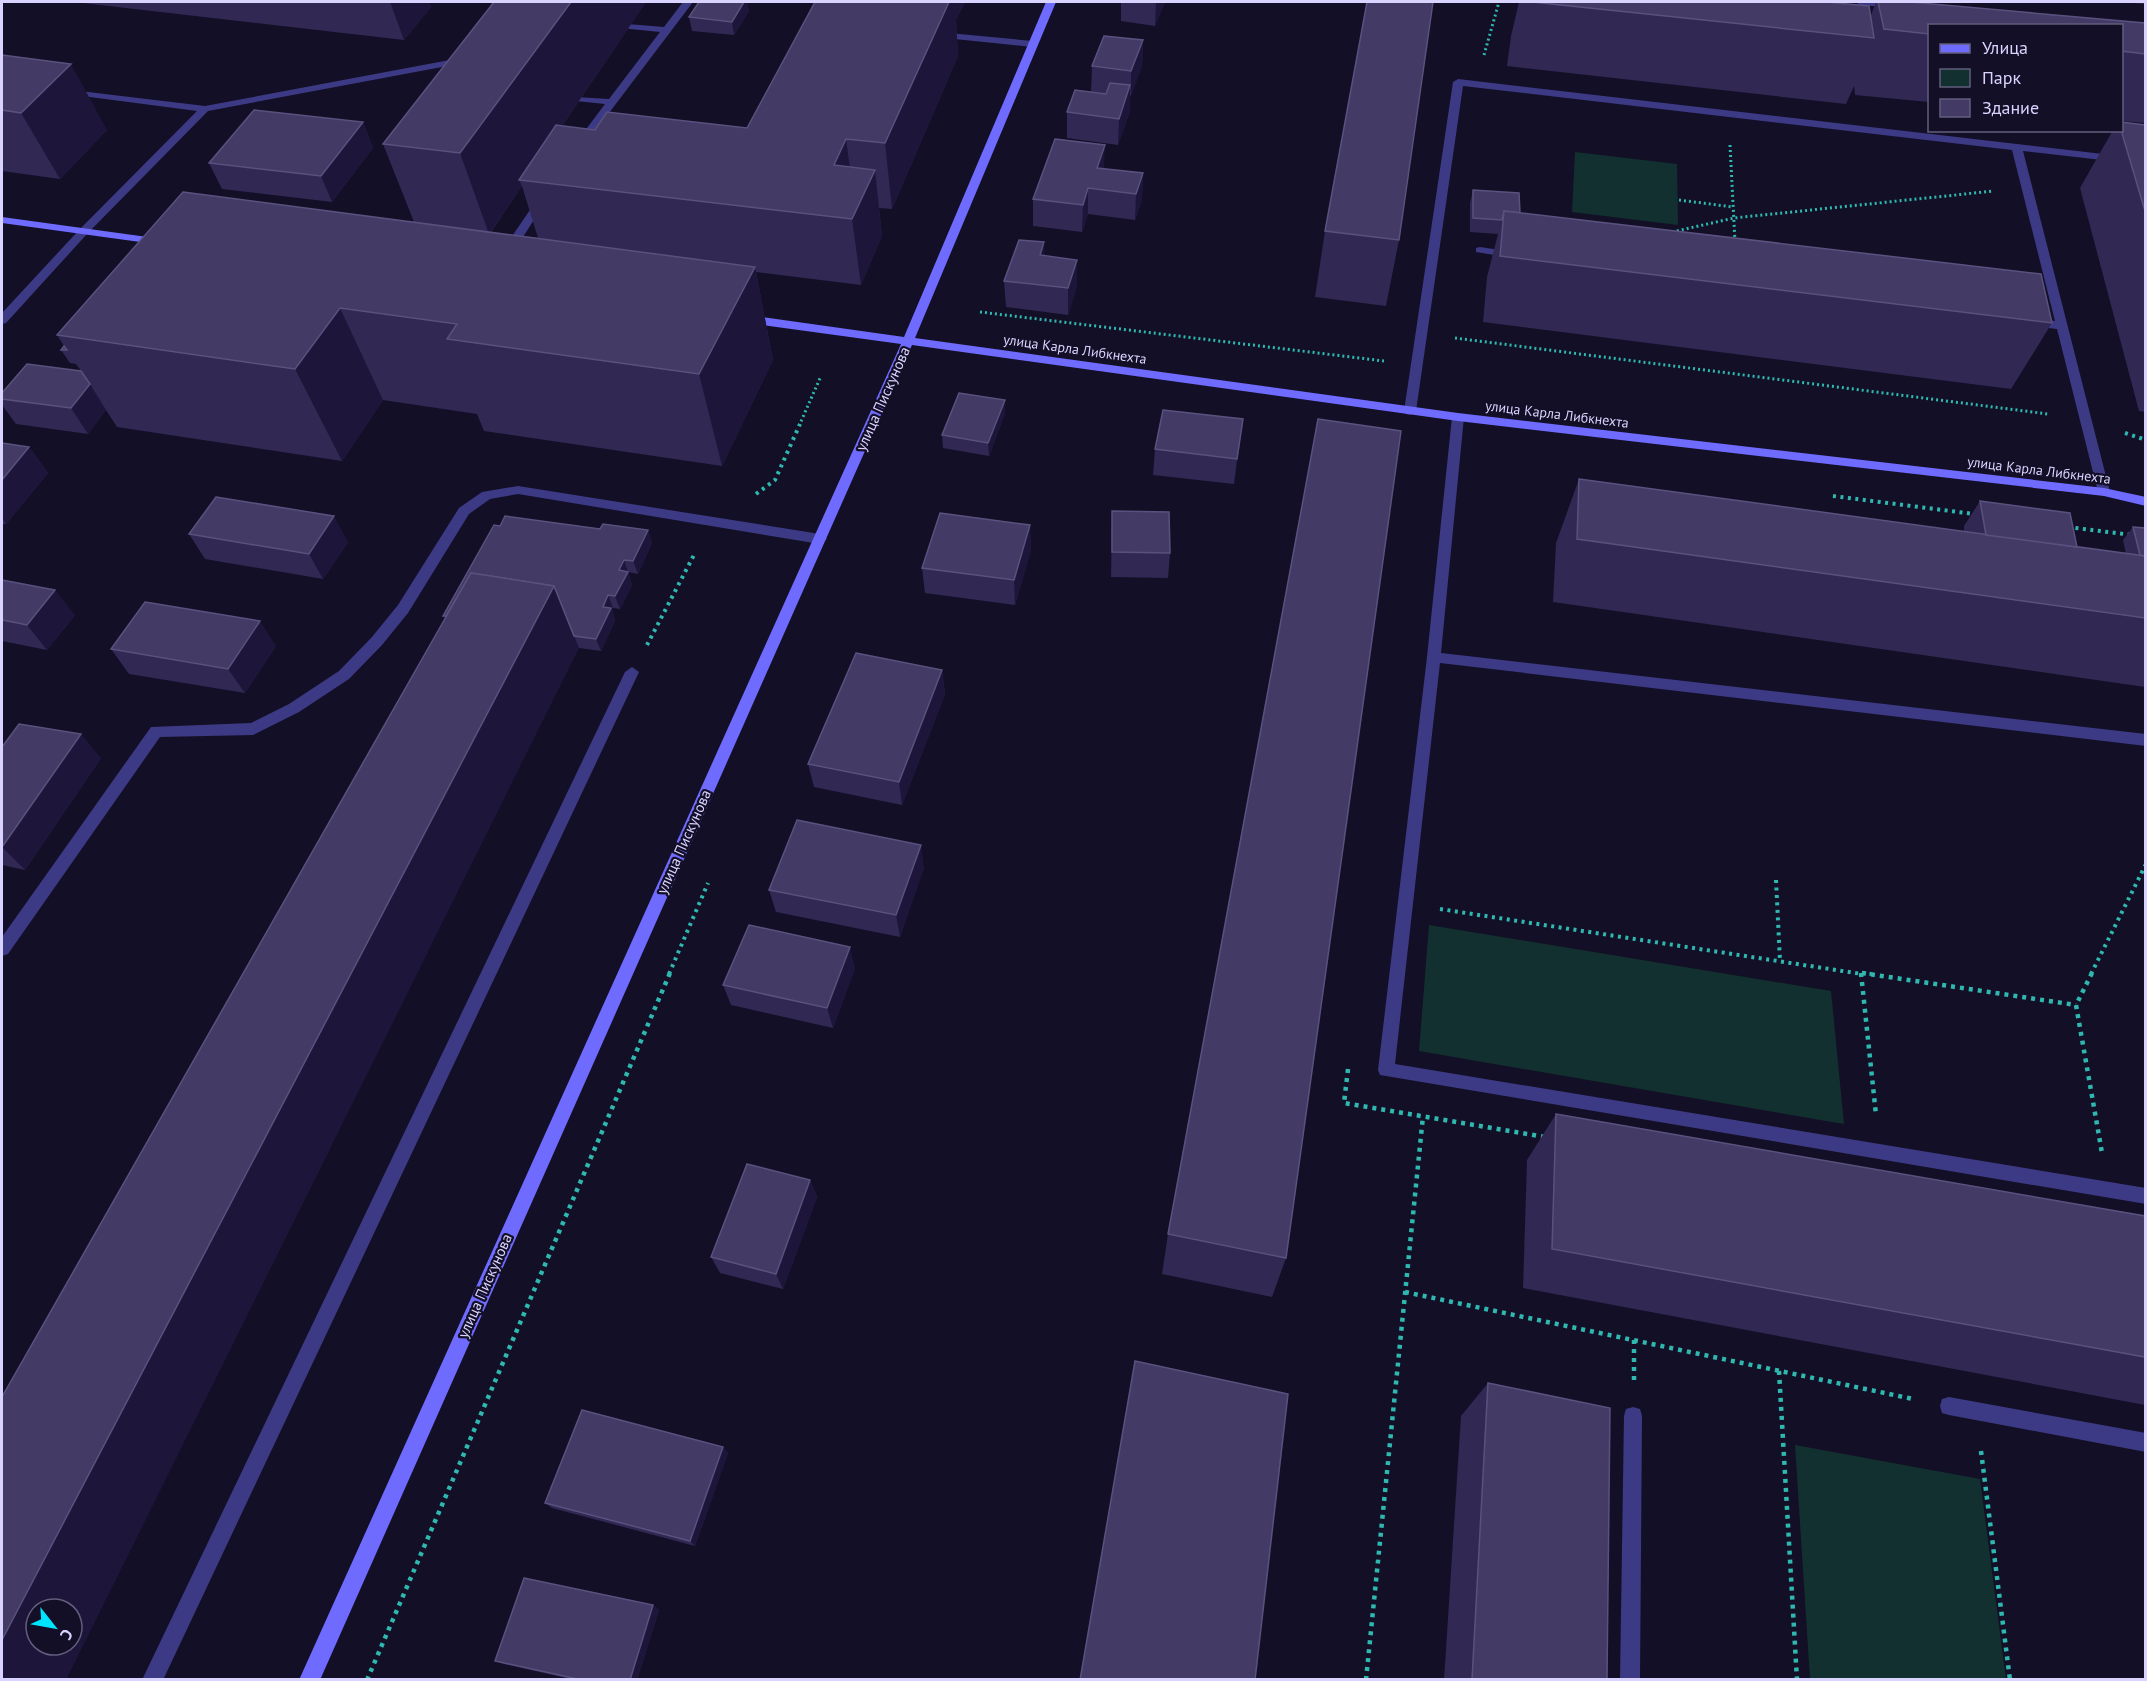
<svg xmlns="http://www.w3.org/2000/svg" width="2147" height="1681" viewBox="0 0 2147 1681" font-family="'PT Sans',sans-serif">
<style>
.green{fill:#12302f}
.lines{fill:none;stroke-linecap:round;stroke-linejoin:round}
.path-far2{stroke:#2fb8b0;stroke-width:3;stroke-dasharray:2 3;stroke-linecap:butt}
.path-far1{stroke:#2fb8b0;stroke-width:4;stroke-dasharray:3 4.5;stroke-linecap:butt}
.path{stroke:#2fb8b0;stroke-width:4.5;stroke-dasharray:4 5;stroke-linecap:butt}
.lane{fill:#3d3a85;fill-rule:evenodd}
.secondary{fill:#6f6bff;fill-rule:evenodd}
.wall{fill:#312854;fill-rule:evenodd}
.shaded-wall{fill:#1d163a;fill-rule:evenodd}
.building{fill:#433a66;stroke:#5a527e;stroke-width:1.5}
.labels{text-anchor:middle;stroke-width:4.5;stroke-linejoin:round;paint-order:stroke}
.far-street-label{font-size:14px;fill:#d9d4ff;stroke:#130f26}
.street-label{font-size:15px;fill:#d9d4ff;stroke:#130f26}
</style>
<rect width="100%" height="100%" fill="#130f26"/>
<!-- green -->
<g class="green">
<polygon points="1575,152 1677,164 1678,225 1572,212"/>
<polygon points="1429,925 1831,991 1844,1124 1419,1051"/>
<polygon points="1795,1445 1980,1479 2006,1679 1810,1679"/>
</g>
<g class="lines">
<!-- path-far2 -->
<g class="path-far2">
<polyline points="1484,55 1499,2"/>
<polyline points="1730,145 1735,242"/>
<polyline points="1679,200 1733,207"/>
<polyline points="1672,232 1734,218 1994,191"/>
<polyline points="980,312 1384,361"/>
<polyline points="1455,338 2048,414"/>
<polyline points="799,426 821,376"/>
</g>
<!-- path-far1 -->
<g class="path-far1">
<polyline points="2125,433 2146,440"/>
<polyline points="756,494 775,480 800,424"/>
<polyline points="1833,496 1974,514"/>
<polyline points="2068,527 2132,535"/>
<polyline points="647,645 695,553"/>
<polyline points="1776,880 1780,961"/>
<polyline points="1440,909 1862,974"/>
<polyline points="1862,973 1871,974"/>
<polyline points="669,974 708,883"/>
<polyline points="2091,974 2146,864"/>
</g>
<!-- path -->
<g class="path">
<polyline points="1861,973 1876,1115"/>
<polyline points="1862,973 2076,1005"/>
<polyline points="2092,973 2076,1005 2102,1153"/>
<polyline points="1348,1069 1344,1103 1545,1137"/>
<polyline points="1405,1292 1913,1399"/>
<polyline points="1634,1340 1634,1382"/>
<polyline points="1779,1371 1797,1680"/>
<polyline points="1981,1451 2010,1680"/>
<polyline points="367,1680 670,973"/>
<polyline points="1366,1680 1423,1116"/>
</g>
<!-- lane -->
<g class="lane">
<polygon points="683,2 693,2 584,146 576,146 575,144 605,104 576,101 576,97 609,99 660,32 630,29 627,28 627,24 664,27"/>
<polygon points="1855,2 1888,2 1901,5 1896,8 1860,5"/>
<polygon points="938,32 1033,41 1038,44 1033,47 935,37 935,33"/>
<polygon points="462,52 467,55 458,64 208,111 87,234 6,323 2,324 2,313 79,230 197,111 67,94 62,91 63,89 205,106 455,59"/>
<polygon points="1458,79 2146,159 2146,165 2023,151 2110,492 2109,495 2104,496 2098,492 2057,329 2031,326 2025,322 2031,318 2055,321 2012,150 1463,86 1416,411 1410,415 1406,414 1404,411 1453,82"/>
<polygon points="541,198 546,201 514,251 508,254 504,253 502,251 536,201"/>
<polygon points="1480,247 1513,252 1519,255 1513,258 1476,252 1476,248"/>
<polygon points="1458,413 1464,417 1441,653 2146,734 2146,746 1440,663 1395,1064 2146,1188 2146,1204 1380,1075 1378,1070 1427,657 1452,417"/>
<polygon points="518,486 820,534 827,539 820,544 518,494 490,499 469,514 408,613 382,645 349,679 299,712 253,735 160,737 8,954 2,956 2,937 151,727 251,723 289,704 339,671 372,637 398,605 459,508 482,492"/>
<polygon points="632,667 639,672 163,1680 142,1680 625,672"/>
<polygon points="1949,1397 2146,1433 2146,1452 1949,1415 1942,1413 1940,1406 1942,1399"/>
<polygon points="1633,1407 1640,1409 1642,1416 1640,1680 1620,1680 1624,1416 1626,1409"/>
</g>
<!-- secondary -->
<g class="secondary">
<polygon points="1046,2 1056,2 915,338 1458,413 2104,488 2146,497 2146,506 2104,496 1458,421 912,345 320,1680 299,1680 901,344 748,323 742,319 748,315 904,337"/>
<polygon points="2,217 162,239 168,242 162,245 2,223"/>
</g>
</g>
<!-- wall -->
<g class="wall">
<polygon points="74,2 429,2 431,7 404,40"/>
<path d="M646,2L562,126L595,130L747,128L815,2H965L956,20L958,56L892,209L879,208L882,236L861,285L756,272L773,360L722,466L484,431L477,414L383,400L342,461L117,427L106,410L88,434L16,424L2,405V393L81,371L76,364L70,363L61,350L64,346L57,335L414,222L383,144ZM522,186L538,238L491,232Z"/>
<polygon points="699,2 747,2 749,11 734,35 692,31 689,17"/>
<polygon points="1121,2 1165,2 1155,26 1121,21"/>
<polygon points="1519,2 1827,2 1871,15 1876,2 1910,2 2145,23 2145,123 2121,121 2121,26 1929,26 1929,102 1855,95 1854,86 1846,104 1507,66 1511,36"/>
<polygon points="2120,2 2145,2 2145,4"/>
<polygon points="1143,40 1142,66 1130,97 1130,111 1118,145 1067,138 1067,112 1091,92 1092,66"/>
<polygon points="2,55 107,130 60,179 2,171"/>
<polygon points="363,122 373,148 332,202 222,189 209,163"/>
<polygon points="2145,125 2145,412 2139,411 2080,188 2113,130 2121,130"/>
<polygon points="1104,169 1143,173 1142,199 1135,220 1088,214 1082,232 1033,226 1033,199"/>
<polygon points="1473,190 1520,213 2052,323 2011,389 1483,322 1487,277 1498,234 1470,232 1470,203"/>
<polygon points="1325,231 1399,240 1386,306 1315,297"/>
<polygon points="1044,256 1077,286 1068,315 1006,307 1004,281"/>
<polygon points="1005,413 989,456 943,448 942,435"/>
<polygon points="1243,419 1234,484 1153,475 1155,449"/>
<polygon points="2,443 29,447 48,473 6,524 2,524"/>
<polygon points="1579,479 1964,532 1964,526 1980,501 2077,547 2126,554 2123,540 2133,527 2145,528 2145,687 1553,602 1556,543"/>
<polygon points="1112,511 1170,553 1168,578 1111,577"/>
<polygon points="1030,525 1031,550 1015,605 925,593 922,568"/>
<polygon points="500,526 600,529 648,530 652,543 638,574 628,572 632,585 620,609 613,608 612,610 615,621 601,651 579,648 445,619 443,616"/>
<polygon points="189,534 348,542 323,579 205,559"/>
<polygon points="2,580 75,615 47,650 2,641"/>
<polygon points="276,646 245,693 129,674 111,649"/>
<polygon points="942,670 945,694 902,805 814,787 808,764"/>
<polygon points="2,747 101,758 25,870 2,865"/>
<polygon points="924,867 900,937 776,912 769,890"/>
<polygon points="855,968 833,1028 731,1005 723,985"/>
<polygon points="1556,1114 2145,1216 2145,1405 1523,1288 1527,1160"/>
<polygon points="810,1180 817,1197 783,1289 720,1273 711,1257"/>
<polygon points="1168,1234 1286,1258 1272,1297 1162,1274"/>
<polygon points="1488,1383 1607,1680 1444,1680 1461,1416"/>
<polygon points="723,1447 728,1453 695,1546 552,1508 545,1503"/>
<polygon points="653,1605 659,1610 637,1680 575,1680 504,1664 495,1661"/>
</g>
<!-- shaded-wall -->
<g class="shaded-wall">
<polygon points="390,2 429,2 431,7 404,40"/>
<polygon points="571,2 646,2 525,180 519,180 522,186 489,234 460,153"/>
<polygon points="744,2 747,2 749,11 734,35 732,22"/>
<polygon points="949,2 965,2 956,20 958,56 892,209 885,143"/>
<polygon points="1156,2 1165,2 1155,26"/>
<polygon points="1143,40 1142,66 1131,97 1131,71"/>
<polygon points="71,64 107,130 60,179 21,113"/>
<polygon points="1130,85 1130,111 1118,145 1119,119"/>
<polygon points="363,122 373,148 332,202 321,176"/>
<polygon points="846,139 855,205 834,165"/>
<polygon points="1105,145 1104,171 1097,168"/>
<polygon points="875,170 882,236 861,285 852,219"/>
<polygon points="1143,173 1142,199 1135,220 1136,194"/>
<polygon points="1088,188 1088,214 1082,232 1083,205"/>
<polygon points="1044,242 1045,269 1040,255"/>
<polygon points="1077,260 1077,286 1068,315 1068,288"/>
<polygon points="755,267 773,360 722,466 699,374"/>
<polygon points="340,308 383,400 342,461 295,369"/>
<polygon points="90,384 106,410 88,434 71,408"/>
<polygon points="1005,400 1005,413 989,456 988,443"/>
<polygon points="1243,419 1240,445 1234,484 1237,459"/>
<polygon points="29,447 48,473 6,524 2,518 2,480"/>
<polygon points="334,516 348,542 323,579 309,554"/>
<polygon points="1030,525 1031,550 1015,605 1014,580"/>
<polygon points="648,530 652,543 638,574 633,561"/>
<polygon points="624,560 632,585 620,609 615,596 619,570"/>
<path d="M554,586L579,648L66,1680H2V1640ZM36,1609H72V1645H36Z"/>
<polygon points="55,590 75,615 47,650 27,625"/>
<polygon points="608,595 613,608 612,610 615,621 601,651 596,639 603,607"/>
<polygon points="260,621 276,646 245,693 228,669"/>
<polygon points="942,670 945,694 902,805 899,782"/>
<polygon points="81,734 101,758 25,870 2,847"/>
<polygon points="921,845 924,867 900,937 896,915"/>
<polygon points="850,947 855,968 833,1028 827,1008"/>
<polygon points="810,1180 817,1197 783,1289 776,1274"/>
<polygon points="723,1447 728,1453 695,1546 690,1541"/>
<polygon points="653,1605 659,1610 637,1680 630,1680"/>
</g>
<!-- building -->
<g class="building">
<polygon points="494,2 571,2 460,153 383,144"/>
<polygon points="699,2 744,2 732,22 689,17"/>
<polygon points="815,2 949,2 885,143 846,139 834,165 875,170 852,219 519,180 556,125 595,130 607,112 747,128"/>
<polygon points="1367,2 1433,2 1399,240 1325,231"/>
<polygon points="1532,2 1827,2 1869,6 1874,38"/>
<polygon points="1878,2 1910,2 2145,23 2145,54 2121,51 2121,26 1929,26 1929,34 1884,29"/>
<polygon points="1104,36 1143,40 1131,71 1092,66"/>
<polygon points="2,55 71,64 21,113 2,110"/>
<polygon points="1110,83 1130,85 1119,119 1067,112 1075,90 1106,94"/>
<polygon points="254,110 363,122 321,176 209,163"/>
<polygon points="2121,122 2145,125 2145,211 2121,130"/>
<polygon points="1055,139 1105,145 1097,168 1143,173 1136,194 1088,188 1083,205 1033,199"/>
<polygon points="1473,190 1519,193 1520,213 1504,211 1502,220 1473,218"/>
<polygon points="183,192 755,267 699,374 447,339 457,324 340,308 295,369 57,335"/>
<polygon points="1504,211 2041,274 2052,323 1500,256"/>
<polygon points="1019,240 1044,242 1040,255 1077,260 1068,288 1004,281"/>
<polygon points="64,346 67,350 61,350"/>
<polygon points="27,364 81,371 90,384 71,408 2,399 2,393"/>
<polygon points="959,393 1005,400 988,443 942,435"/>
<polygon points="1163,410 1243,419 1237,459 1155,449"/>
<polygon points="1318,419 1401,431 1286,1258 1168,1234"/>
<polygon points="2,443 29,447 2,480"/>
<polygon points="1579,479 2145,556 2145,618 1577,539"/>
<polygon points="216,497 334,516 309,554 189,534"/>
<polygon points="1980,501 2070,513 2077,547 1986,535"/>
<polygon points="1112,511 1169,512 1170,553 1112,552"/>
<polygon points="940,513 1030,525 1014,580 922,568"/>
<polygon points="505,516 600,529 603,524 648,530 633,561 624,560 619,570 628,572 615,596 608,595 603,607 611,608 596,639 574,636 554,586 471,573 446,616 443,616 494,525 500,526"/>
<polygon points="2133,527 2145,528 2145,556 2140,555"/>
<polygon points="471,573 554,586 2,1640 2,1397"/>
<polygon points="2,580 55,590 27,625 2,620"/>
<polygon points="145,602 260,621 228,669 111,649"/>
<polygon points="856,653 942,670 899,782 808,764"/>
<polygon points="19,724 81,734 2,847 2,747"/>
<polygon points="797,820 921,845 896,915 769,890"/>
<polygon points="749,925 850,947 827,1008 723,985"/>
<polygon points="1556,1114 2145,1216 2145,1357 1552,1249"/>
<polygon points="747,1164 810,1180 776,1274 711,1257"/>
<polygon points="1135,1361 1288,1394 1255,1680 1080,1680"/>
<polygon points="1488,1383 1610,1408 1607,1680 1472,1680"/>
<polygon points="582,1410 723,1447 690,1541 545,1503"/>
<polygon points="524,1578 653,1605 630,1680 582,1680 495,1661"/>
</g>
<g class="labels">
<!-- far-street labels -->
<g class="far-street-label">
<text transform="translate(1075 349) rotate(8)" y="5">улица Карла Либкнехта</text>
<text transform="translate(1557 414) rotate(7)" y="5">улица Карла Либкнехта</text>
<text transform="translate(2039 470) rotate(7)" y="5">улица Карла Либкнехта</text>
</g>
<!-- street labels -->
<g class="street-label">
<text transform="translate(883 399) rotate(-66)" y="5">улица Пискунова</text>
<text transform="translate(684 842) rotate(-66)" y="5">улица Пискунова</text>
<text transform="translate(485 1286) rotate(-66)" y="5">улица Пискунова</text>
</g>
</g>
<!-- border -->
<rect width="2147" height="1681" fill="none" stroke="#d9d4ff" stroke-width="6"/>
<!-- legend -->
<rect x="1928" y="24" width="195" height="108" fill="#130f26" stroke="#625e7d" stroke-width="1.5"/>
<rect x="1940" y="44" width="30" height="9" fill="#6f6bff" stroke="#625e7d" stroke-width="1.5"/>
<text x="1982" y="54" font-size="18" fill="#d9d4ff">Улица</text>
<rect x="1940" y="69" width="30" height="18" fill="#12302f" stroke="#625e7d" stroke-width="1.5"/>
<text x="1982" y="84" font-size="18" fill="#d9d4ff">Парк</text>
<rect x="1940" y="99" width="30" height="18" fill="#433a66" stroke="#625e7d" stroke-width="1.5"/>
<text x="1982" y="114" font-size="18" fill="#d9d4ff">Здание</text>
<!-- north arrow -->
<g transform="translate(54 1627) rotate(121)"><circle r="28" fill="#130f26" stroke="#625e7d" stroke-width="1.5"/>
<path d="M0-4.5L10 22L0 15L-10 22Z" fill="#00e5ff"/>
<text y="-9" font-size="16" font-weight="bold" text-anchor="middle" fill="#d9d4ff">С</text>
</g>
</svg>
